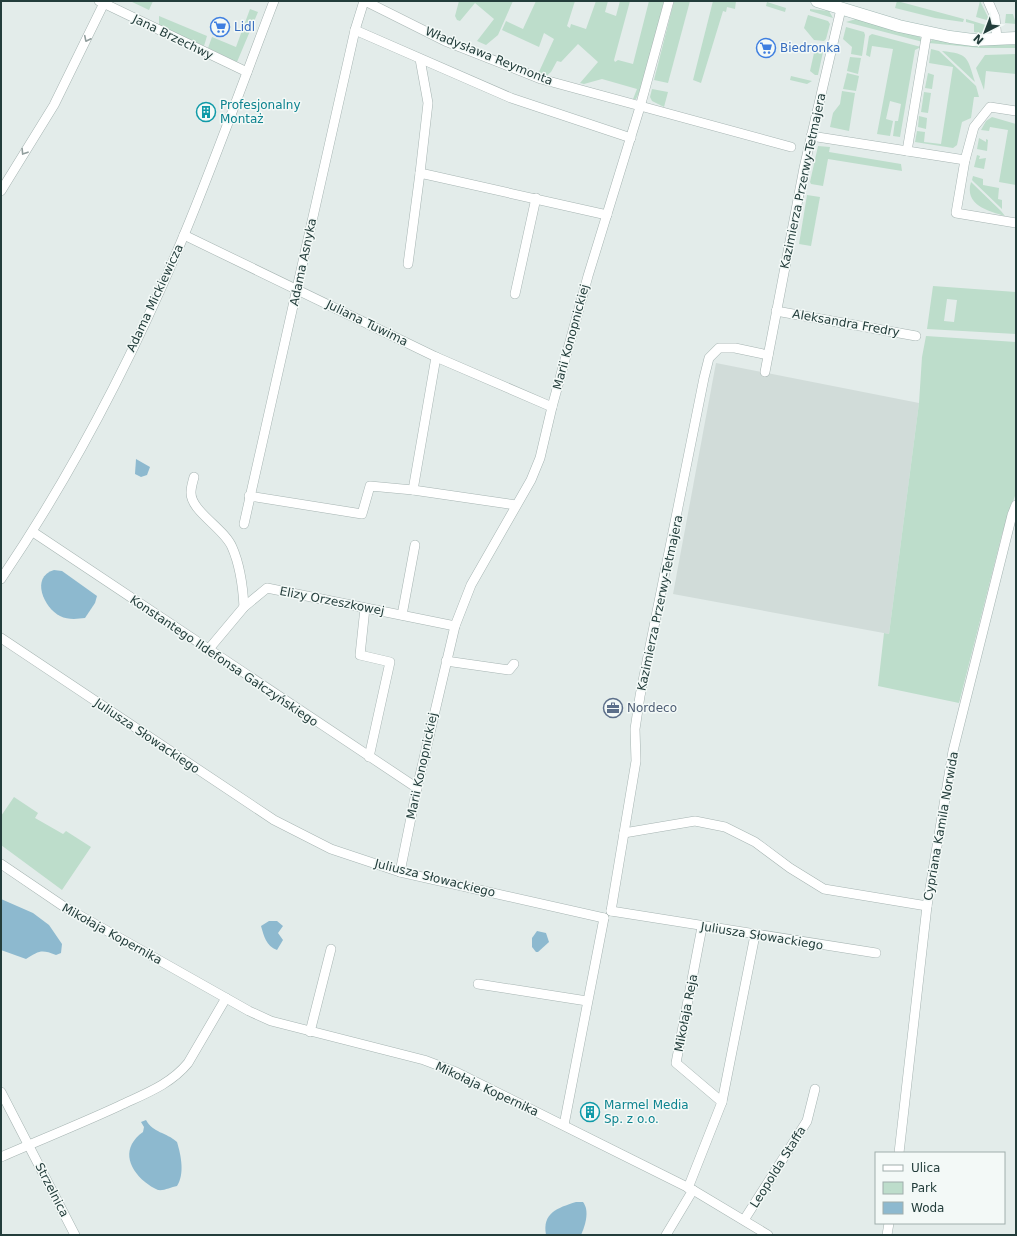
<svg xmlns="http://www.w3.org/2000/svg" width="1017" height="1236" viewBox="0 0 1017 1236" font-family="'DejaVu Sans',sans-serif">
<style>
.built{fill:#d1dcd9}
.green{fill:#bdddcb;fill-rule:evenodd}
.water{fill:#8db9cf}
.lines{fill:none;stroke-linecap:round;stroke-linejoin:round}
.street-casing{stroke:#a6b4b2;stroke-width:10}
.secondary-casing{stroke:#a2b8b4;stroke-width:13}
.street{stroke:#fff;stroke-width:9}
.secondary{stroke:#fff;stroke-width:12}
.oneway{stroke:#919e9d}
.labels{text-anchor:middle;stroke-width:3;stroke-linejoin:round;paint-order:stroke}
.shop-label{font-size:12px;fill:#366cbe;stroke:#f3f9f7;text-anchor:start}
.street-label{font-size:12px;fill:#233d3b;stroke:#f3f9f7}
.culture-label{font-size:12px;fill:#0d838f;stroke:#f3f9f7;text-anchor:start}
.service-label{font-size:12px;fill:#4e5e75;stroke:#f3f9f7;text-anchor:start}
</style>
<rect width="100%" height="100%" fill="#e3ecea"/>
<!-- built -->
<polygon class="built" points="716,363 919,403 889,634 673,594"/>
<!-- green -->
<g class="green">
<polygon points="130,1 153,1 149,10"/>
<polygon points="459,1 513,1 498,35 486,45 477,41 494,19 475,3 460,21 457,20 455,16"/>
<polygon points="536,1 575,1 567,26 570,28 571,24 586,29 596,1 608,1 605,12 616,16 620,1 630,1 614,60 615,62 618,60 633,64 649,1 664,1 643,84 636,99 633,99 637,89 602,79 584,84 580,83 598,62 578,44 561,62 557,61 551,72 544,78 538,74 554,39 544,33 539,47 502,30 506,21 523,29"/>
<polygon points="674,1 690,1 668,83 654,80"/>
<polygon points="713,1 736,1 735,9 727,7 726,12 723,11 701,83 693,80"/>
<polygon points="897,1 964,19 963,22 935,18 895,8"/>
<polygon points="980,1 990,21 976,17"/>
<polygon points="767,2 786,8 785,12 766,6"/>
<polygon points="250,9 258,12 237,62 208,48 212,37 236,47"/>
<polygon points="810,9 829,11 833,18 810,11"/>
<polygon points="1006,14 1013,14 1016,24 1005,23"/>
<polygon points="808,15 828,21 830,24 826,39 824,41 814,40 804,28"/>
<polygon points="159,16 207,36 204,46 159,25"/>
<polygon points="856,19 920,37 923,42 846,22"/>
<polygon points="966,19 992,27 991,30 985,34 974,32 974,24 966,22"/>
<polygon points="846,27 864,32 865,35 862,56 851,54 852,47 843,39"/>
<polygon points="872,34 921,47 915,50 900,137 893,136 895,121 898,121 901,104 890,101 886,119 893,121 890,136 877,134 893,49 872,46 870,57 866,55 869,36"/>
<polygon points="932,40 973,44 1016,45 1016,48 981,48 929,43"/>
<polygon points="931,49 939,51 976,86 979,97 974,97 971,118 962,122 957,145 953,148 915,142 917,131 925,132 924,142 941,144 953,67 929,63"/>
<polygon points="817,51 823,52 818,75 815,75 810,71 814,53"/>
<path d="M942,51C969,54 967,57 975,82Z"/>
<polygon points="1016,54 1016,74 986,71 984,90 976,68 985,55"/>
<polygon points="850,57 861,58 858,74 847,71"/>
<polygon points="847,73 859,76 856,91 843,89"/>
<polygon points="928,73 934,75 932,89 925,88"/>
<polygon points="791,76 812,81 807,84 790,80"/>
<polygon points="652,89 668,92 664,107 652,101 650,97"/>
<polygon points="842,91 855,93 849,131 830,127 833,113 840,104"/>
<polygon points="924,92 931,93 928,113 921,112"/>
<polygon points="919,116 927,118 926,129 918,127"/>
<polygon points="992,117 1016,124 1016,185 999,182 1008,130 990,127 989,131 981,130 986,121"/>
<polygon points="979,138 986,142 986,139 988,140 987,151 977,149"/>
<polygon points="818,146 830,147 829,152 901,164 902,171 828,159 823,186 811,184 810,182"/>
<polygon points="977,155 980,156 979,159 986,158 984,169 974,167"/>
<polygon points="973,176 983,179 983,185 999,188 998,199 1002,200 1002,209 975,183 972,180"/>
<path d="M971,182L1001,211L1005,216C988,211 964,205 971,182Z"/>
<polygon points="807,195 820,197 811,246 799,244"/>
<path d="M933,286L1016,292V334L927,329ZM947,299L957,300L954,322L944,321Z"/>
<polygon points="926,336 1016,342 1016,493 1002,534 959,703 878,686 884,633 889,634 919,403 922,357"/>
<polygon points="14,797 38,813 35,818 63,834 66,831 91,847 62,890 1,845 1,816"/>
</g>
<!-- water -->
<g class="water">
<polygon points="136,459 150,467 147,475 141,477 135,474"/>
<path d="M54,570L62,571L97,596L95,603L85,618C77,619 68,620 60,616C44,608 30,577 54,570Z"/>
<path d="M1,899L33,913L49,925L62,944L61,953L56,955C41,949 39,951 26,959L1,950Z"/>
<path d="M269,921H277L283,926L278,933L283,940L277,950C266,946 264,936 261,926Z"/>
<polygon points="537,931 546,933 549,942 538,952 536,952 532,947 532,938"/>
<path d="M146,1120C153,1133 166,1132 177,1142C181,1155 185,1174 177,1186C171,1187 164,1191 158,1190C153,1188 149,1185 145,1182C127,1167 122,1147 143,1132L144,1127L141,1122Z"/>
<path d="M576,1202H583C590,1211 585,1226 581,1235H546C542,1213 557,1208 576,1202Z"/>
</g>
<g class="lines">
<!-- street casing -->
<g class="street-casing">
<g id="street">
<polyline points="99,1 247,72"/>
<polyline points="365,1 445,41 541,79 791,147"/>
<polyline points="988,1 995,17 997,39"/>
<polyline points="355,30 511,98 631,138"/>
<polyline points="420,59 428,103 420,173"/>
<polyline points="1016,111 990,107 974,127 965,160 956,213 1016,223"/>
<polyline points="811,136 965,160"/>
<polyline points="907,151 927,32"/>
<polyline points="1,191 54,105 105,1"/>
<polyline points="184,235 436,357 552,407"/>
<polyline points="408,264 420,173 607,215"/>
<polyline points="515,294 536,198"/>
<polyline points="776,311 916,336"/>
<polyline points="765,372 804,168 841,9"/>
<path d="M194,477C193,481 191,487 191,492C190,511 224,528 232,547C240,565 243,588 244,607"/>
<polyline points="413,490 436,357"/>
<polyline points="249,496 362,514 370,486 413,490 516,505"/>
<polyline points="244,524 355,30 364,1"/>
<polyline points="33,532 417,788"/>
<path d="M1,579C74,471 134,355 184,235C216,158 244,79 274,1"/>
<polyline points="365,608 360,655 390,662 369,757"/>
<polyline points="402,615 415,545"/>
<polyline points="1,638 274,820 331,849 400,872 604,918"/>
<polyline points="208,650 244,607 267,588 455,626"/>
<polyline points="446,661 509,670 514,664"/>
<polyline points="624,833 695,821 725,827 755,842 790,868 824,889 927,906"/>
<polyline points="1,864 63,906 249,1011 271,1021 424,1060 456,1072 693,1190 768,1235"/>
<polyline points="400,872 417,788 455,626 471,585 531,480 540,458 552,407 588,276 640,107 669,1"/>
<polyline points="611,911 636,761 635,729 640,696 704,378 709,358 719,348 735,348 768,355"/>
<polyline points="611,911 876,953"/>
<polyline points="702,927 676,1063 722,1102"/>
<polyline points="478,984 587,1001"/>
<polyline points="310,1032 331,949"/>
<polyline points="1,1092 75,1235"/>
<polyline points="564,1125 604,918"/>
<polyline points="899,1153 927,906 953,751 1012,515 1016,505"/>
<path d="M1,1157C40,1140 80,1124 119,1106C144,1094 170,1085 188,1063L226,998"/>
<polyline points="688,1188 722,1102 755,935"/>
<polyline points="744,1220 807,1121 815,1089"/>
<polyline points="666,1235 693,1190"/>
<polyline points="887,1235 889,1223"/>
</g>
</g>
<!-- secondary casing -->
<g class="secondary-casing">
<polyline id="secondary" points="817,1 899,26 950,37 973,40 1016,38"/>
</g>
<!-- street -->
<use href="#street" class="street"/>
<!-- secondary -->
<use href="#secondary" class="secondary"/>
</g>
<!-- one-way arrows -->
<defs><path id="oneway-chevron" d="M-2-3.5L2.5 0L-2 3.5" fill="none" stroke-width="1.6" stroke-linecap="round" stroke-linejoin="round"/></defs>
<g class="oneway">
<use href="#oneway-chevron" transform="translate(87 39) rotate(116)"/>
<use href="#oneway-chevron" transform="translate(24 152) rotate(122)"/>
</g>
<!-- icons -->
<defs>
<g id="supermarket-ring" transform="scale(1)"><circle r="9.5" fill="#f3f9f7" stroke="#3f7fe0" stroke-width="1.5"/><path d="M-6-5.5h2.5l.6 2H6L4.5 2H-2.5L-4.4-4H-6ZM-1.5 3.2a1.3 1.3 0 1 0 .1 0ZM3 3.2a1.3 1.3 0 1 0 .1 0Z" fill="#3f7fe0"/></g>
<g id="building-ring" transform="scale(1)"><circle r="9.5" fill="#f3f9f7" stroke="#0f9aa8" stroke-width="1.5"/><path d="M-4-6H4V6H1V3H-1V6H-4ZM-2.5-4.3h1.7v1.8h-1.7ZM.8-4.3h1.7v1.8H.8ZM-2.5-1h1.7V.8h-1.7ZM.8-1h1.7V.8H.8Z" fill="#0f9aa8"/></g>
<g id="office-ring" transform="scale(1)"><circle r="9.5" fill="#f3f9f7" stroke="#5c6f8a" stroke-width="1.5"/><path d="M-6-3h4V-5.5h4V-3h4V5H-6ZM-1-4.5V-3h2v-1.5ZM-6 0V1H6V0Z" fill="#5c6f8a"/></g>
</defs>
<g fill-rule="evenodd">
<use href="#supermarket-ring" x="220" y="27"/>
<use href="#supermarket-ring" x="766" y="48"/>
<use href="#building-ring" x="206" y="112"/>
<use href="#office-ring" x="613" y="708"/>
<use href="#building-ring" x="590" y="1112"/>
</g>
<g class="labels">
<!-- shop labels -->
<g class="shop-label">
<text x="234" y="31">Lidl</text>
<text x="780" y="52">Biedronka</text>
</g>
<!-- street labels -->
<g class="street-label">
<text transform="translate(173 37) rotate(26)" y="4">Jana Brzechwy</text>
<text transform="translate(489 56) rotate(22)" y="4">Władysława Reymonta</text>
<text transform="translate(803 181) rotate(-78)" y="4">Kazimierza Przerwy-Tetmajera</text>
<text transform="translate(303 262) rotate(-78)" y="4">Adama Asnyka</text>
<text transform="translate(155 298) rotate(-65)" y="4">Adama Mickiewicza</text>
<text transform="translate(367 323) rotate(26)" y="4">Juliana Tuwima</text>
<text transform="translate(846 323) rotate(10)" y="4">Aleksandra Fredry</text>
<text transform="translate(571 337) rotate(-75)" y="4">Marii Konopnickiej</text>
<text transform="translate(332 601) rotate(11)" y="4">Elizy Orzeszkowej</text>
<text transform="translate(660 603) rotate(-78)" y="4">Kazimierza Przerwy-Tetmajera</text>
<text transform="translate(224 661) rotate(34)" y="4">Konstantego Ildefonsa Gałczyńskiego</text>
<text transform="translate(147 736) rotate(34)" y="4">Juliusza Słowackiego</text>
<text transform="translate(422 766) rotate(-78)" y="4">Marii Konopnickiej</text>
<text transform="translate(941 826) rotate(-80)" y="4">Cypriana Kamila Norwida</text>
<text transform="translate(435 878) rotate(14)" y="4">Juliusza Słowackiego</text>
<text transform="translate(112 934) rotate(29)" y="4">Mikołaja Kopernika</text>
<text transform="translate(762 936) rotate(9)" y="4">Juliusza Słowackiego</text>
<text transform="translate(686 1013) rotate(-79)" y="4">Mikołaja Reja</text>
<text transform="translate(487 1089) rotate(25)" y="4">Mikołaja Kopernika</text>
<text transform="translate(778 1167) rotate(-58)" y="4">Leopolda Staffa</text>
<text transform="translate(52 1190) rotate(63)" y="4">Strzelnica</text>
</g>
<!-- culture labels -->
<g class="culture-label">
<text x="220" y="109">Profesjonalny<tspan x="220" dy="14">Montaż</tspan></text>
<text x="604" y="1109">Marmel Media<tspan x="604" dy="14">Sp. z o.o.</tspan></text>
</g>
<!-- service labels -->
<g class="service-label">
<text x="627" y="712">Nordeco</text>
</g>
</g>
<!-- border -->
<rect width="1017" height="1236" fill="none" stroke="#233d3b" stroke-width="4"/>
<!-- legend -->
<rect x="875" y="1152" width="130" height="72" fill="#f3f9f7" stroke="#a0aeac"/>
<rect x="883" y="1165" width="20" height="6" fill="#ffffff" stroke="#a0aeac"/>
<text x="911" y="1172" font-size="12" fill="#233d3b">Ulica</text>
<rect x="883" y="1182" width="20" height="12" fill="#bdddcb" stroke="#a0aeac"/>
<text x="911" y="1192" font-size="12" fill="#233d3b">Park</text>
<rect x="883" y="1202" width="20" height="12" fill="#8db9cf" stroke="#a0aeac"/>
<text x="911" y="1212" font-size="12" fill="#233d3b">Woda</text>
<!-- north arrow -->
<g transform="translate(985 32) rotate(222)" stroke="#f3f9f7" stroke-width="3" paint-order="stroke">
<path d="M0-3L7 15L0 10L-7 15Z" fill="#233d3b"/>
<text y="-6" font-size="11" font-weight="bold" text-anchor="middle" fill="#233d3b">N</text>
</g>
</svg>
